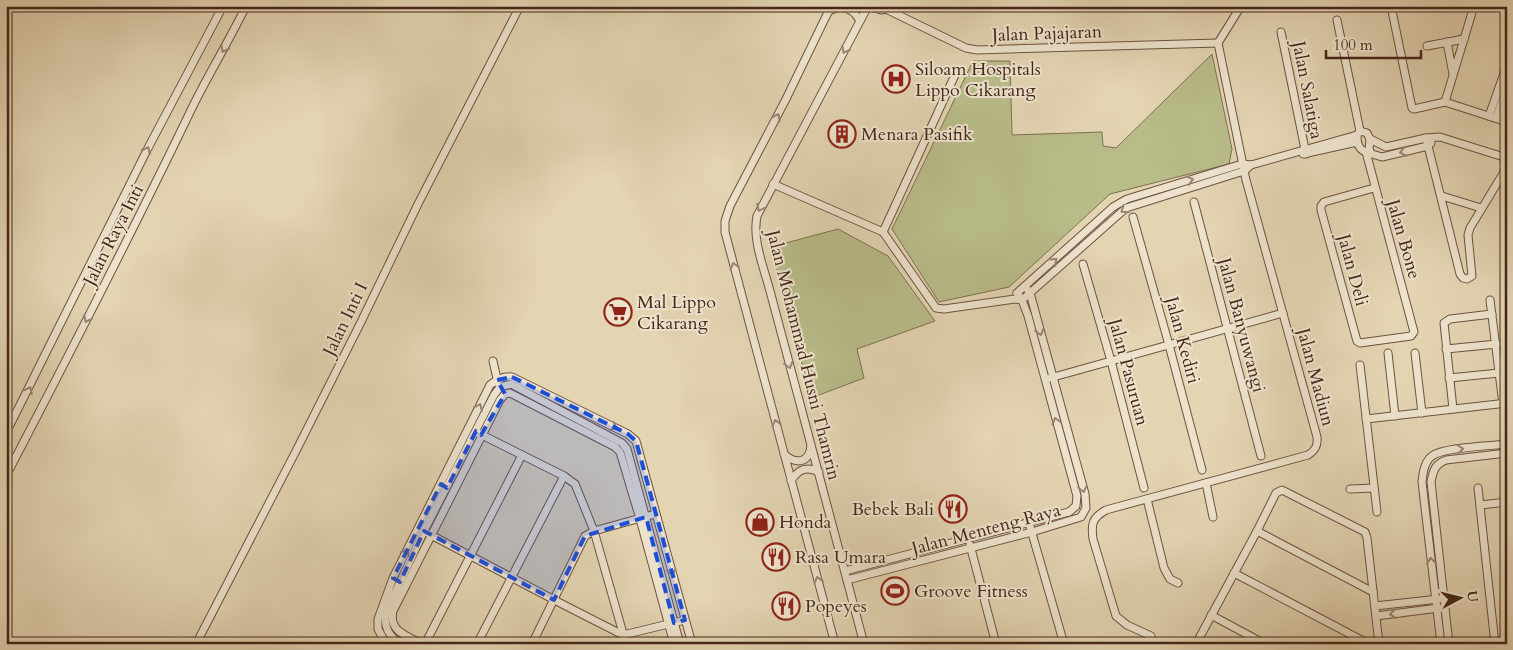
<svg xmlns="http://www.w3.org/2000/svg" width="1513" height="650" viewBox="0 0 1513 650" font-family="Cardo,serif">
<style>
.green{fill:#b8bc89;stroke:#7f7152}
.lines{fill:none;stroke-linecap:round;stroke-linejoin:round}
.minor-casing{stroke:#6d5240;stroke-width:9}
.minor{stroke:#ede3cd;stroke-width:7}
.oneway{stroke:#9a8474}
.marked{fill:#1d4ed8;fill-opacity:0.2;stroke:#1d4ed8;stroke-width:4;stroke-dasharray:10 6;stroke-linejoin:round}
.labels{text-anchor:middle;stroke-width:4;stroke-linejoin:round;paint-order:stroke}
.street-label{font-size:18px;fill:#46261a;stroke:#ede3cd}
.poi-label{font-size:18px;fill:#46261a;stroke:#ede3cd;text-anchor:start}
</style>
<rect width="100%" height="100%" fill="#e3d4b2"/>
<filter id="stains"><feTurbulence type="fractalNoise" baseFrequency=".004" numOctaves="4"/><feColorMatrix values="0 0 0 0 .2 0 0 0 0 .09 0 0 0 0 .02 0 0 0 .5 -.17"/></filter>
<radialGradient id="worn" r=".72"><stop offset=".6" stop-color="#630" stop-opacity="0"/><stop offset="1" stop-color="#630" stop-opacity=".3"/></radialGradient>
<!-- green -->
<g class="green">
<polygon points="1212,54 1232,149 1229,164 1110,194 1009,287 939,302 892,229 973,61 1010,61 1012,135 1102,132 1103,146 1116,148"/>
<polygon points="838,229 888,256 935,321 857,349 864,378 811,398 771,247"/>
</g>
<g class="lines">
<!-- minor casing -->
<g class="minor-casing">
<g id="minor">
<polyline points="831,6 786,99 730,206 725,221 725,232 835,644"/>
<polyline points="867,6 881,10 886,9 966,48 977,50 1218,43"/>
<polyline points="1391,6 1412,108 1414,109 1445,102 1507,122"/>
<path d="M829,11C842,4 853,8 860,21"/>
<polyline points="1337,20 1360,131"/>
<polyline points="1281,32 1306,154"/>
<polyline points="1447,42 1453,74"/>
<polyline points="1427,46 1464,39"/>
<polyline points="1445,102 1474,6"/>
<polyline points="1489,116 1507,65"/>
<polyline points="1496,118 1507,87"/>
<path d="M1360,131L1367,133L1370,139L1369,150L1366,152C1358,149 1357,143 1357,135Z"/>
<polyline points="1426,138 1460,274 1463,278 1467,279 1472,276 1468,235 1470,228 1507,167"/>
<polyline points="1370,139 1386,147 1426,138 1440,137 1507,158"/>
<polyline points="1369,150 1372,154 1382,157 1428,146 1431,143"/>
<polyline points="1366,152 1414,332 1411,336 1360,343 1357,341 1321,210 1321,206 1324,202 1374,188"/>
<polyline points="1303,154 1357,142"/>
<polyline points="773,184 883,232"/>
<polyline points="1442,196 1481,208"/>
<polyline points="1194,202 1261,456"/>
<polyline points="1133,217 1169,345 1202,470"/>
<polyline points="883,232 936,308 944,309 1015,299 1022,300 1126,208 1244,171 1251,165"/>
<polyline points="883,232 955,75"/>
<polyline points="1083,264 1111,361 1144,488"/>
<polyline points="1017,293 1113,207 1127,199 1242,164 1251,165 1357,135"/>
<polyline points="1490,300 1503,404"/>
<polyline points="1446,349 1497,344"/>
<polyline points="1388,353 1395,416"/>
<polyline points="1415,353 1422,413"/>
<polyline points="493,361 498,383"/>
<polyline points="1360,365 1377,512"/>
<polyline points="1050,378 1283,313"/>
<polyline points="1449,378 1499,373"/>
<polyline points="1453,409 1444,323 1450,319 1492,314"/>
<polyline points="1366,419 1507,403"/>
<polyline points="6,433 147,150 223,6"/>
<polyline points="478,433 564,476 575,484 594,531 626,644"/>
<path d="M784,454C796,465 809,463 811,446"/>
<path d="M6,476C69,355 132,233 191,110C208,75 229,41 246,6"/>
<path d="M791,481C798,469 807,466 819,472"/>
<polyline points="1206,483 1213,517"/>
<polyline points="1478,488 1495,644"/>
<polyline points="1350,489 1374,488"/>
<polyline points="1147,499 1164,568 1170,579 1178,583"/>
<polyline points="1480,505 1507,502"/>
<polyline points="1029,523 1064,644"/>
<polyline points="1257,531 1373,592"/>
<polyline points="429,534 564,605 623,635 685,620"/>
<polyline points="970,545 996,644"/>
<polyline points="845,571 1069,512 1076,506 1077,496 1028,316 1022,300 1017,293"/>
<polyline points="1234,573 1369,644"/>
<polyline points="847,580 1032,532 1081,517 1086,508 1085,494 1030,293 1025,286"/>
<polyline points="1375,606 1439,599"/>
<polyline points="1211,615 1265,644"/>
<polyline points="1376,616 1439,608"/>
<path d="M1151,636L1127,625L1116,616L1093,539C1091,524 1092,518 1106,510L1308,455C1315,451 1318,446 1317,437L1246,180L1218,43L1241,6"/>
<polyline points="1495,642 1507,640"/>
<polyline points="196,644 297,449 361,322 418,204 520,6"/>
<path d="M388,644L385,642L378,629V619L393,578L490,385C497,379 503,376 512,377L628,434L636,441L692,644"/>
<path d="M402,644C389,638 383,626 386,612L424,531L494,395L500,387L511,384L622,443L627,449L680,644"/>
<path d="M423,644C408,637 388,631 393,611L500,400L505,394L510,393L615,447L620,452L640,519L674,644"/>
<polyline points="425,644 522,455"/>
<polyline points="477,644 564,476"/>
<polyline points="532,644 585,536 594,531 655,514"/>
<path d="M864,644L770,291C764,268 752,240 757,216L868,6"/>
<polyline points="1196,644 1257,531 1276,493 1282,490 1365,532 1367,538 1379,644"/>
<path d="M1441,644L1422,482C1423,473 1424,462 1432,456C1443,447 1491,446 1507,444"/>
<path d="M1449,644L1431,482C1433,471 1435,464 1446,460L1507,453"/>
</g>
</g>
<!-- minor -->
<use href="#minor" class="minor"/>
</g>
<!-- one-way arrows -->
<defs><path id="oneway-chevron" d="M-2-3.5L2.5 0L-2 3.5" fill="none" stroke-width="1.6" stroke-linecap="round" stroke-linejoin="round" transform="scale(1.25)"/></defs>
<g class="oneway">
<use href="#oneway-chevron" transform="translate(224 49) rotate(119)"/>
<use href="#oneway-chevron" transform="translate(845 50) rotate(117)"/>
<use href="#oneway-chevron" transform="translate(777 117) rotate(-63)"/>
<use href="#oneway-chevron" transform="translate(147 150) rotate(-63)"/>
<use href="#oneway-chevron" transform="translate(1403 152) rotate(167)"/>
<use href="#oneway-chevron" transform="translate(1190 180) rotate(-17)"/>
<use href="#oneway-chevron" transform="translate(760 208) rotate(117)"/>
<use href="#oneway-chevron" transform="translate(1124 210) rotate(146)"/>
<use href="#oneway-chevron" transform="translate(1054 261) rotate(-42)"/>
<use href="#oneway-chevron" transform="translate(734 266) rotate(-105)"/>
<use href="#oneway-chevron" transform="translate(87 319) rotate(118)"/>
<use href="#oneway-chevron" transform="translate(1040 332) rotate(74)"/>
<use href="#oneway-chevron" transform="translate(789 365) rotate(75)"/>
<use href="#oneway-chevron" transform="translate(29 390) rotate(-64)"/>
<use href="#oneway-chevron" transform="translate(479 407) rotate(-64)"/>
<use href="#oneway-chevron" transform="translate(1056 421) rotate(-106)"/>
<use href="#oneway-chevron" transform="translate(776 423) rotate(-105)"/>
<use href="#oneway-chevron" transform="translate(614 427) rotate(26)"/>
<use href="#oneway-chevron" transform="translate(1460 449) rotate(-6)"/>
<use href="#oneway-chevron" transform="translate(1083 489) rotate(77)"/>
<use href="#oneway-chevron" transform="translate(406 552) rotate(-63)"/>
<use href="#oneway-chevron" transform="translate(1431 561) rotate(-96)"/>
<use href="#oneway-chevron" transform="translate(672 572) rotate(75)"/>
<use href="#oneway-chevron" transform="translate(818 580) rotate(-105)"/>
<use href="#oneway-chevron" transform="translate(1393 614) rotate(174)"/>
</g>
<!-- marked area -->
<path class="marked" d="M512,377L628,434L636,441L685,620L674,623L646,517L585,536L554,600L424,531L400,582L393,578L441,484L447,488L476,431L481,435L505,394L497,380Z"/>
<!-- icons -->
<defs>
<g id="hospital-ring" transform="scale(1.4375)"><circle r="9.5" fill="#ede3cd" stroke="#8f2418" stroke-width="1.5"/><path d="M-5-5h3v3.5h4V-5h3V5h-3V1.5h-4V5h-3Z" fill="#8f2418"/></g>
<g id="building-ring" transform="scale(1.4375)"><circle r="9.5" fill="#ede3cd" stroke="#8f2418" stroke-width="1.5"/><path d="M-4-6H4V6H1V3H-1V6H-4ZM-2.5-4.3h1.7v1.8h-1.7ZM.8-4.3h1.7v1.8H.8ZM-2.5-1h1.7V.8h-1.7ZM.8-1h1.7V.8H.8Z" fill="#8f2418"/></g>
<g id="supermarket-ring" transform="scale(1.4375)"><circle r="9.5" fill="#ede3cd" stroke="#8f2418" stroke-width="1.5"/><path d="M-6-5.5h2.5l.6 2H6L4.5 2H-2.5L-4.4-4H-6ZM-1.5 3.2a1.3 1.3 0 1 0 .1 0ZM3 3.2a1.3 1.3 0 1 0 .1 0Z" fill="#8f2418"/></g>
<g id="restaurant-ring" transform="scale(1.4375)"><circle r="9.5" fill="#ede3cd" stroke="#8f2418" stroke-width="1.5"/><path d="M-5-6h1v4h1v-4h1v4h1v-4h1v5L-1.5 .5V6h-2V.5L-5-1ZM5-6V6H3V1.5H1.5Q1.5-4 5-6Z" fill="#8f2418"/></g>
<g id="shop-ring" transform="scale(1.4375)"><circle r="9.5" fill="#ede3cd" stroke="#8f2418" stroke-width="1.5"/><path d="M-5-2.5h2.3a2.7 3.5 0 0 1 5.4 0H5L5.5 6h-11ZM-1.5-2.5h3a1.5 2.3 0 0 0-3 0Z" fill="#8f2418"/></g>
<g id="stadium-ring" transform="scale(1.4375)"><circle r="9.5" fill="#ede3cd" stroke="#8f2418" stroke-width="1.5"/><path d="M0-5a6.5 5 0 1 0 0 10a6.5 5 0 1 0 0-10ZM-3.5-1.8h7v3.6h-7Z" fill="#8f2418"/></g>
</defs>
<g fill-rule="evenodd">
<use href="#hospital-ring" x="896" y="79"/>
<use href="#building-ring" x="842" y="134"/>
<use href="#supermarket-ring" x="618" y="312"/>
<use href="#restaurant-ring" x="953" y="509"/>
<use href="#shop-ring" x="760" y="522"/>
<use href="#restaurant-ring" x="776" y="557"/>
<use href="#stadium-ring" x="895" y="591"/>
<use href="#restaurant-ring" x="786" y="606"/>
</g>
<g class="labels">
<!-- street labels -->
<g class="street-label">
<text transform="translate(1047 33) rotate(-2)" y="6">Jalan Pajajaran</text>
<text transform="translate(1308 90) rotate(79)" y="6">Jalan Salatiga</text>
<text transform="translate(113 235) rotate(-63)" y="6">Jalan Raya Inti</text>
<text transform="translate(1404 239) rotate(74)" y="6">Jalan Bone</text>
<text transform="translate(1353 270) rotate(75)" y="6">Jalan Deli</text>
<text transform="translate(345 319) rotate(-64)" y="6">Jalan Inti I</text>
<text transform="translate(1242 325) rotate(75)" y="6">Jalan Banyuwangi</text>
<text transform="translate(1183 340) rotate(75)" y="6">Jalan Kediri</text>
<text transform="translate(804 355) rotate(76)" y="6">Jalan Mohammad Husni Thamrin</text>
<text transform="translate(1129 372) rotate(75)" y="6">Jalan Pasuruan</text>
<text transform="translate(1316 377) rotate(75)" y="6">Jalan Madiun</text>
<text transform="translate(986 529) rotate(-15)" y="6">Jalan Menteng Raya</text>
</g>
<!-- poi labels -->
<g class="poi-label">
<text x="915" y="75">Siloam Hospitals<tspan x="915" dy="21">Lippo Cikarang</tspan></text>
<text x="861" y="140">Menara Pasifik</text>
<text x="637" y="308">Mal Lippo<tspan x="637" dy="21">Cikarang</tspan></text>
<text x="934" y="515" text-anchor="end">Bebek Bali</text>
<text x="779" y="528">Honda</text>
<text x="795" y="563">Rasa Umara</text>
<text x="914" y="597">Groove Fitness</text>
<text x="805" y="612">Popeyes</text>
</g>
</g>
<!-- margin -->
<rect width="1513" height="650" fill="none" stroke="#e3d4b2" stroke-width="25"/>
<rect x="8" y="8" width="1498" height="635" fill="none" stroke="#46261a" stroke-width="2.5"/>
<rect x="12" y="12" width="1488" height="625" fill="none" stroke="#46261a"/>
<!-- north arrow -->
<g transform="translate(1460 598) rotate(83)" stroke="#ede3cd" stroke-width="4" paint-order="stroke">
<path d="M0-4L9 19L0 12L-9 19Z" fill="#46261a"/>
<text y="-8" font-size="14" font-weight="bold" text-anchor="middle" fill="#46261a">U</text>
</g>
<!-- scale -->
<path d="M1326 50v8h95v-8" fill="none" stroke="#46261a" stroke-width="2.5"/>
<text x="1333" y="50" font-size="15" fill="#46261a" stroke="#ede3cd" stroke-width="4" paint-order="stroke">100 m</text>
<rect width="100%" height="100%" filter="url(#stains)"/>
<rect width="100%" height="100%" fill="url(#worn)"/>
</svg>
